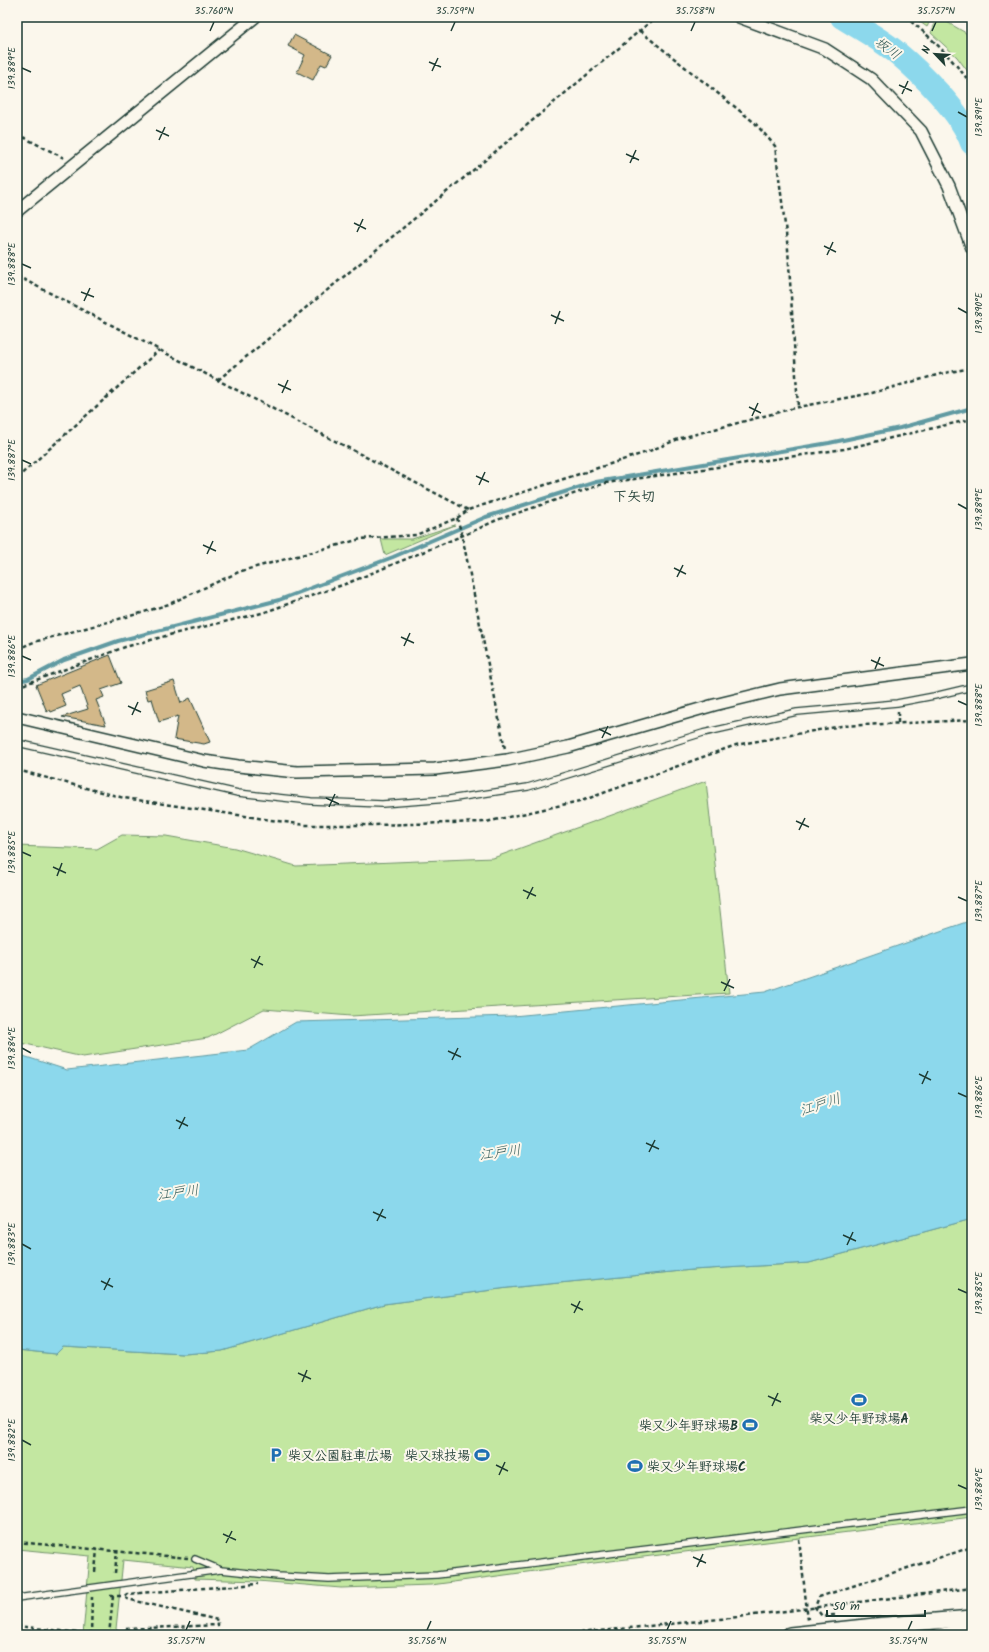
<svg xmlns="http://www.w3.org/2000/svg" width="989" height="1652" viewBox="0 0 989 1652" font-family="Kalam,'Klee One',sans-serif">
<style>
.green{fill:#c3e7a1;stroke:#71926a}
.water{fill:#8cd8ec;stroke:#609aa2}
.lines{fill:none;stroke-linecap:round;stroke-linejoin:round}
.stream{stroke:#609aa2;stroke-width:4}
.river{stroke:#8cd8ec;stroke-width:24}
.building{fill:#d3b889;stroke:#1f3d34}
.service-casing{stroke:#1f3d34;stroke-width:8}
.minor-casing{stroke:#1f3d34;stroke-width:14}
.secondary-casing{stroke:#1f3d34;stroke-width:18}
.path{stroke:#1f3d34;stroke-width:2.5;stroke-dasharray:4 3;stroke-linecap:butt}
.service{stroke:#fbf7ec;stroke-width:5.5}
.minor{stroke:#fbf7ec;stroke-width:11}
.secondary{stroke:#fbf7ec;stroke-width:15}
.ticks{fill:none;stroke:#1f3d34;stroke-width:1.5}
.labels{text-anchor:middle;stroke-width:4;stroke-linejoin:round;paint-order:stroke}
.poi-label{font-size:13px;font-weight:bold;fill:#1f3d34;stroke:#fbf7ec;text-anchor:end}
.water-label{font-size:14px;font-style:italic;fill:#355c59;stroke:#fbf7ec}
.neighbourhood-label{font-size:14px;font-weight:bold;fill:#1f3d34;stroke:#fbf7ec}
.neatline{fill:none;stroke:#1f3d34;stroke-width:1.5}
.ticks-label{font-size:10px;text-anchor:middle;fill:#1f3d34}
</style>
<rect width="100%" height="100%" fill="#fbf7ec"/>
<filter id="ink" filterUnits="userSpaceOnUse"><feTurbulence type="fractalNoise" baseFrequency=".025" numOctaves="2"/><feDisplacementMap in="SourceGraphic" scale="8" xChannelSelector="R" yChannelSelector="G"/><feConvolveMatrix kernelMatrix="1 2 1 2 8 2 1 2 1" color-interpolation-filters="sRGB"/></filter>
<g filter="url(#ink)">
<!-- green -->
<g class="green">
<polygon points="913,17 932,17 927,27"/>
<polygon points="938,17 966,33 972,44 972,77 957,57 931,33"/>
<polygon points="455,525 385,555 381,539 412,539"/>
<polygon points="706,781 729,993 351,1016 264,1009 208,1038 83,1057 17,1042 17,846 97,849 122,835 166,836 235,848 296,866 493,858"/>
<polygon points="972,1219 972,1517 594,1563 431,1585 341,1588 258,1581 195,1579 193,1567 123,1560 116,1629 123,1635 83,1635 90,1556 17,1549 17,1350 56,1354 63,1347 184,1354 222,1351 384,1304 508,1288 692,1270 809,1263"/>
<polygon points="17,1630 51,1635 17,1635"/>
</g>
<!-- water -->
<polygon class="water" points="972,920 972,1219 809,1263 692,1270 508,1288 384,1304 222,1351 184,1354 63,1347 56,1354 17,1350 17,1054 67,1070 248,1050 296,1022 513,1016 765,992"/>
<g class="lines">
<!-- stream -->
<polyline class="stream" points="17,681 28,679 64,660 118,641 279,600 393,557 486,517 596,482 829,443 900,428 972,408"/>
<!-- river -->
<path class="river" d="M842,17C860,28 880,39 896,52C920,72 962,113 972,143"/>
</g>
<!-- building -->
<g class="building">
<polygon points="294,35 332,55 326,66 321,64 313,80 297,72 305,55 288,46"/>
<polygon points="110,655 121,683 101,690 104,697 96,700 106,725 62,717 88,709 80,686 61,694 66,706 51,712 50,710 47,712 36,685"/>
<polygon points="174,681 181,703 190,698 210,742 204,744 174,739 178,716 159,722 152,699 148,700 145,690"/>
</g>
<g class="lines">
<!-- service casing -->
<g class="service-casing">
<g id="service">
<polyline points="22,744 238,793 311,801 382,804 449,799 528,787 703,733 797,712 897,703 934,696 972,687"/>
<polyline points="195,1559 221,1570 278,1576 329,1579 437,1575 972,1509"/>
<polyline points="17,1598 220,1570"/>
</g>
</g>
<!-- minor casing -->
<g class="minor-casing">
<g id="minor">
<polyline points="739,17 825,49 871,79 921,131 949,186 972,248"/>
<polyline points="17,211 255,17"/>
<polyline points="17,717 204,761 238,766 297,772 435,769 507,760 568,747 714,705 780,689 972,664"/>
<polyline points="938,1635 967,1629 972,1626"/>
</g>
</g>
<!-- secondary casing -->
<g class="secondary-casing">
<polyline id="secondary" points="790,1635 875,1626 972,1618"/>
</g>
<!-- path -->
<g class="path">
<path d="M905,17C931,36 953,60 972,85"/>
<polyline points="640,31 755,123 775,146 788,249 798,407"/>
<polyline points="17,134 64,158"/>
<polyline points="17,276 468,510"/>
<polyline points="218,380 471,172 656,17"/>
<polyline points="17,478 159,350"/>
<polyline points="457,518 462,535 505,749"/>
<polyline points="17,649 34,642 141,613 169,604 241,571 361,539 416,535 457,518 468,510 647,452 681,438 798,407 872,393 944,373 972,368"/>
<polyline points="17,687 125,647 173,634 262,613 348,583 471,532 497,520 606,483 844,449 972,419"/>
<polyline points="898,712 898,723"/>
<polyline points="17,766 20,753"/>
<polyline points="17,770 124,798 305,825 374,825 486,822 584,800 736,745 841,726 972,720"/>
<polyline points="799,1539 808,1620"/>
<polyline points="17,1542 188,1558"/>
<polyline points="95,1572 97,1549"/>
<polyline points="115,1573 117,1550"/>
<polyline points="110,1596 124,1596"/>
<polyline points="835,1615 822,1616 815,1607 819,1597 972,1547"/>
<polyline points="17,1626 95,1635"/>
<polyline points="17,1634 24,1635"/>
<polyline points="91,1635 92,1597"/>
<polyline points="109,1635 113,1596"/>
<polyline points="123,1635 125,1629 218,1625 218,1620 127,1599 124,1596 127,1594 258,1584"/>
<polyline points="559,1635 730,1618 972,1588"/>
</g>
<!-- service -->
<use href="#service" class="service"/>
<!-- minor -->
<use href="#minor" class="minor"/>
<!-- secondary -->
<use href="#secondary" class="secondary"/>
</g>
</g>
<!-- ticks -->
<path class="ticks" d="M210,31L214,22M451,31L455,22M691,31L695,22M932,31L936,22M429,62L441,67M22,68L31,72M432,71L438,58M899,85L912,91M902,94L908,81M958,112L967,117M156,130L169,136M159,140L165,127M626,154L639,160M630,163L636,150M354,223L366,229M357,232L363,219M824,246L836,252M827,255L833,242M22,264L31,268M81,292L94,297M84,301L90,288M958,308L967,313M551,315L564,321M555,324L560,311M278,384L291,390M282,393L288,380M749,407L761,413M752,416L758,403M22,460L31,464M476,476L489,482M479,485L485,472M958,504L967,509M203,545L216,551M207,554L213,541M674,568L686,574M677,577L683,565M401,637L414,643M404,646L410,633M22,656L31,660M871,660L884,666M875,669L880,657M958,701L967,705M128,706L141,712M132,715L138,702M599,729L611,735M602,738L608,726M326,798L339,804M329,807L335,794M796,821L809,827M799,830L805,818M22,852L31,856M53,867L66,873M57,876L62,863M523,890L536,896M958,897L967,901M527,899L533,887M251,959L263,965M254,968L260,956M721,982L734,988M724,991L730,979M22,1048L31,1053M448,1051L461,1057M452,1060L458,1048M919,1074L931,1080M922,1084L928,1071M958,1093L967,1097M176,1120L188,1126M179,1129L185,1117M646,1143L659,1149M649,1152L655,1140M373,1212L386,1218M377,1221L383,1209M843,1235L856,1241M22,1244L31,1249M847,1245L853,1232M101,1281L113,1287M958,1289L967,1293M104,1290L110,1278M571,1304L583,1310M574,1313L580,1301M298,1373L311,1379M302,1382L307,1370M768,1396L781,1402M772,1406L778,1393M22,1440L31,1445M496,1465L508,1471M499,1475L505,1462M958,1485L967,1489M223,1534L236,1540M226,1543L232,1531M693,1557L706,1563M697,1567L703,1554M186,1630L190,1621M427,1630L431,1621M667,1630L671,1621M908,1630L912,1621"/>
<!-- icons -->
<defs>
<g id="stadium-bare" transform="scale(1.2)"><path d="M0-5a6.5 5 0 1 0 0 10a6.5 5 0 1 0 0-10ZM-3.5-1.8h7v3.6h-7Z" fill="#1f6fb2" stroke="#fbf7ec" stroke-width="2.5" paint-order="stroke"/></g>
<g id="parking-bare" transform="scale(1.2)"><path d="M-3.5-5.5H1a3.5 3.5 0 0 1 0 7H-1V5.5H-3.5ZM-1-3.4V-.6H.8a1.4 1.4 0 0 0 0-2.8Z" fill="#1f6fb2" stroke="#fbf7ec" stroke-width="2.5" paint-order="stroke"/></g>
</defs>
<g fill-rule="evenodd">
<use href="#stadium-bare" x="859" y="1400"/>
<use href="#stadium-bare" x="750" y="1425"/>
<use href="#parking-bare" x="276" y="1455"/>
<use href="#stadium-bare" x="482" y="1455"/>
<use href="#stadium-bare" x="635" y="1466"/>
</g>
<g class="labels">
<!-- poi labels -->
<g class="poi-label">
<text x="859" y="1423" text-anchor="middle">柴又少年野球場A</text>
<text x="738" y="1430">柴又少年野球場B</text>
<text x="288" y="1460" text-anchor="start">柴又公園駐車広場</text>
<text x="470" y="1460">柴又球技場</text>
<text x="647" y="1471" text-anchor="start">柴又少年野球場C</text>
</g>
<!-- water labels -->
<g class="water-label">
<text transform="translate(888 48) rotate(36)" y="5">坂川</text>
<text transform="translate(820 1104) rotate(-18)" y="5">江戸川</text>
<text transform="translate(500 1152) rotate(-7)" y="5">江戸川</text>
<text transform="translate(178 1192) rotate(-7)" y="5">江戸川</text>
</g>
<!-- neighbourhood labels -->
<g class="neighbourhood-label">
<text x="634" y="501">下矢切</text>
</g>
</g>
<!-- margin -->
<rect width="989" height="1652" fill="none" stroke="#fbf7ec" stroke-width="44"/>
<!-- north arrow -->
<g transform="translate(935 54) rotate(295)" stroke="#fbf7ec" stroke-width="3" paint-order="stroke">
<path d="M0-3L7 15L0 10L-7 15Z" fill="#1f3d34"/>
<text y="-6" font-size="11" font-weight="bold" text-anchor="middle" fill="#1f3d34">N</text>
</g>
<!-- scale -->
<path d="M827 1610v6h98v-6" fill="none" stroke="#1f3d34" stroke-width="2"/>
<text x="833" y="1610" font-size="12" fill="#1f3d34" stroke="#fbf7ec" stroke-width="3" paint-order="stroke">50 m</text>
<rect x="22" y="22" width="945" height="1608" class="neatline"/>
<g class="ticks-label">
<text x="214" y="14">35.760°N</text>
<text x="455" y="14">35.759°N</text>
<text x="695" y="14">35.758°N</text>
<text x="936" y="14">35.757°N</text>
<text transform="translate(11 68) rotate(-90)" y="4">139.889°E</text>
<text transform="translate(978 117) rotate(-90)" y="4">139.891°E</text>
<text transform="translate(11 264) rotate(-90)" y="4">139.888°E</text>
<text transform="translate(978 313) rotate(-90)" y="4">139.890°E</text>
<text transform="translate(11 460) rotate(-90)" y="4">139.887°E</text>
<text transform="translate(978 509) rotate(-90)" y="4">139.889°E</text>
<text transform="translate(11 656) rotate(-90)" y="4">139.886°E</text>
<text transform="translate(978 705) rotate(-90)" y="4">139.888°E</text>
<text transform="translate(11 852) rotate(-90)" y="4">139.885°E</text>
<text transform="translate(978 901) rotate(-90)" y="4">139.887°E</text>
<text transform="translate(11 1048) rotate(-90)" y="4">139.884°E</text>
<text transform="translate(978 1097) rotate(-90)" y="4">139.886°E</text>
<text transform="translate(11 1244) rotate(-90)" y="4">139.883°E</text>
<text transform="translate(978 1293) rotate(-90)" y="4">139.885°E</text>
<text transform="translate(11 1440) rotate(-90)" y="4">139.882°E</text>
<text transform="translate(978 1489) rotate(-90)" y="4">139.884°E</text>
<text x="186" y="1644">35.757°N</text>
<text x="427" y="1644">35.756°N</text>
<text x="667" y="1644">35.755°N</text>
<text x="908" y="1644">35.754°N</text>
</g>
</svg>
